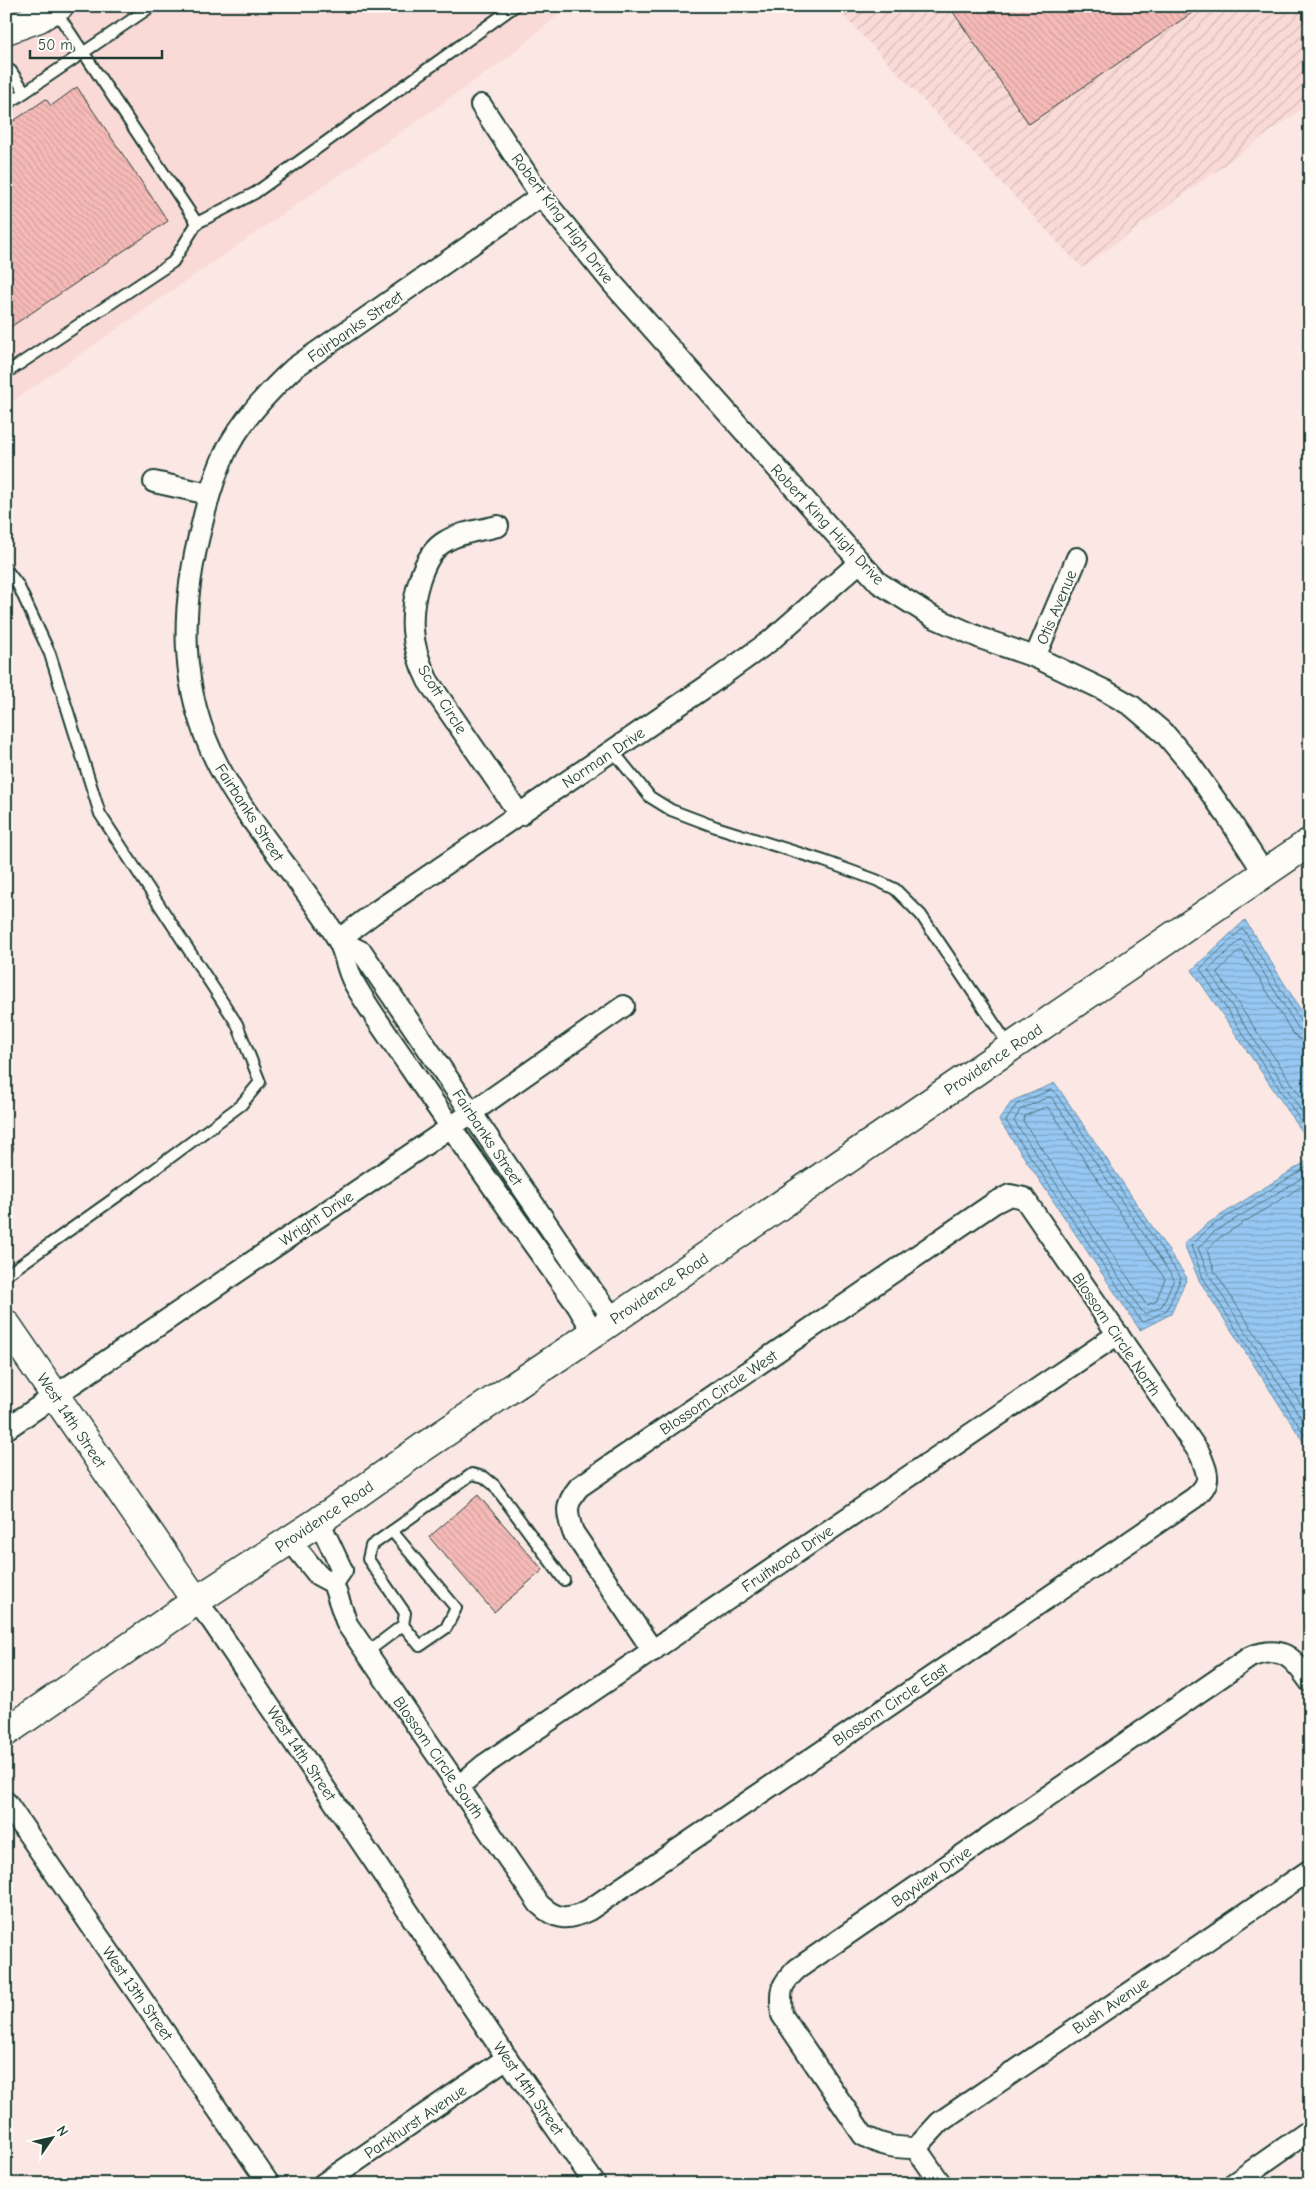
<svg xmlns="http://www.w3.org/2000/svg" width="1316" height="2190" viewBox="0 0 1316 2190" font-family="'Comic Neue',sans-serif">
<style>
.built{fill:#fadad6}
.industrial{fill:url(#industrial-furrows)}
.water{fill:url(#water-rules);stroke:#6790a7}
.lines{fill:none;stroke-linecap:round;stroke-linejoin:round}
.shore{stroke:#4f7580;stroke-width:1}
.building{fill:url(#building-back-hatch);stroke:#1f3d34}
.lane-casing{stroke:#1f3d34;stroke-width:14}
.street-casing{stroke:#1f3d34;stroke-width:24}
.secondary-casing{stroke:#1f3d34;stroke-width:31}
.lane{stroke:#fdfcf7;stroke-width:10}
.street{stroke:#fdfcf7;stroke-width:20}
.secondary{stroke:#fdfcf7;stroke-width:28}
.labels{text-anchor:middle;stroke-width:4;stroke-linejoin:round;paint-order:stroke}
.street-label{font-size:16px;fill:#1f3d34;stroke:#fdfcf7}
</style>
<defs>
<pattern id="industrial-furrows" width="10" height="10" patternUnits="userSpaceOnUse" patternTransform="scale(1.25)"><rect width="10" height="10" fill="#fadad6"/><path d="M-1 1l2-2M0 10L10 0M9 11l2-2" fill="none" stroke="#d6bcb8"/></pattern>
<pattern id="water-rules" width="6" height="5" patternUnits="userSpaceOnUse" patternTransform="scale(1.25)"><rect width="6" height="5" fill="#97c8f3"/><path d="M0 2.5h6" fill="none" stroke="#7ba4c6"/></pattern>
<pattern id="building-back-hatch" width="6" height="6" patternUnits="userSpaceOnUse" patternTransform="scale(1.25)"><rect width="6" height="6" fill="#f6bab7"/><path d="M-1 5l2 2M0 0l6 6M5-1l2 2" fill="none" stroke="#d2a19e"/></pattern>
</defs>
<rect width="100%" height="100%" fill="#fbe8e4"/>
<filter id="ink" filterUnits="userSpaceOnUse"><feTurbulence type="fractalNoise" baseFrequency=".02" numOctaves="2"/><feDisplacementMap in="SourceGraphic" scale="10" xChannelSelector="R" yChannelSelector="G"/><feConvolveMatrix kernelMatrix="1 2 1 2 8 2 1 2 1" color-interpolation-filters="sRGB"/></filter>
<g filter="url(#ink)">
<!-- built -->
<polygon class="built" points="77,6 569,6 505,60 6,406 6,40 43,26"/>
<!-- industrial -->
<polygon class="industrial" points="748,6 1310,6 1310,103 1082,268 840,12"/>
<!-- water -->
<g class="water">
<polygon points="1245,920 1310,1025 1310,1143 1192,970"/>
<polygon points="1055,1083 1187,1278 1171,1314 1140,1330 999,1120 1012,1101"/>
<polygon points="1310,1159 1310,1452 1199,1280 1184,1244 1207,1224"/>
</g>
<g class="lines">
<!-- shore -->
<g class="shore">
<polyline points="1310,1027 1303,1025 1244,930 1241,930 1200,969 1310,1135"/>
<polyline points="1310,1034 1303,1032 1298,1028 1243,940 1240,940 1208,970 1310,1124"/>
<polyline points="1310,1041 1299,1039 1292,1032 1242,951 1239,951 1218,971 1218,974 1310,1110"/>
<polygon points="1051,1090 1054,1091 1181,1278 1167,1310 1144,1322 1141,1321 1006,1121 1016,1105"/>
<polygon points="1049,1097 1052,1098 1174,1279 1162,1306 1146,1314 1143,1313 1014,1121 1020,1110"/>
<polygon points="1046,1107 1049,1108 1165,1279 1156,1301 1148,1305 1145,1303 1023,1121 1025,1116"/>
<polyline points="1310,1165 1210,1227 1191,1246 1203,1278 1310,1443"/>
<polyline points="1310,1173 1214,1232 1198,1248 1209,1275 1310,1432"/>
<polyline points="1310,1181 1219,1238 1207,1250 1215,1272 1310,1418"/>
</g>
</g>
<!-- building -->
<g class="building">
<polygon points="949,6 1202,6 1029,124"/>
<polygon points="77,87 168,221 6,330 6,126 46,99 51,106"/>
<polygon points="478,1495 543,1570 494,1612 429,1537"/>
</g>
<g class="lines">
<!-- lane casing -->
<g class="lane-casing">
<g id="lane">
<polyline points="6,68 11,71 25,92"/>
<polyline points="6,105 152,6"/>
<polyline points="197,223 255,193 515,6"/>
<polyline points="6,373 173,262 197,223 55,10"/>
<polyline points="6,569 18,585 50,654 100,814 237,1024 260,1082 241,1105 136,1183 6,1275"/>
<polyline points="612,750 650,797 671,810 716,827 824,861 876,880 895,889 921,915 1010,1047"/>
<polyline points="6,1146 7,1148"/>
<polyline points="392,1531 456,1608 446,1628 420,1646 403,1625"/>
<polyline points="366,1653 403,1625 405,1613 368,1559 371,1546 472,1474 484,1477 494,1485 564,1580"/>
</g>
</g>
<!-- street casing -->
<g class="street-casing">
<g id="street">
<polyline points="481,105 541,196 612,283 879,583 933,617 983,639 1035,657 1104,690 1132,706 1165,734 1187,760 1227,816 1264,873"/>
<path d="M541,196L294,368C269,391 245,417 228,447C216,471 208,498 202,524C180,608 178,689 219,767C251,828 301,879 337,938C345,951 346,969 354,983C371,1013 392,1041 411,1069C465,1149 521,1227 577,1305L594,1333"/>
<polyline points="154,482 209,494"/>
<path d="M498,526C482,530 461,532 446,541C421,554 411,603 413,630C414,648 420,665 428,681L520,815"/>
<polyline points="1035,657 1077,558"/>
<polyline points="338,940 374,913 710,684 770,641 860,562"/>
<polyline points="338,940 362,952 594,1293 614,1319"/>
<polyline points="6,1429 451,1127 624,1006"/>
<polyline points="319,1521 342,1570 333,1583"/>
<path d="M290,1540L318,1575L333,1583L347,1624L539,1904C556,1920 567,1921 589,1910L1194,1498C1213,1482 1208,1475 1200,1454L1024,1198L1010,1195L994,1203L579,1487C565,1504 566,1512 573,1532L653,1651"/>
<polyline points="196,1601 212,1621 507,2058 595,2184"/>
<polyline points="459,1786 484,1765 1118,1334"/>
<polyline points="6,1802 269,2184"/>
<polyline points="916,2148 940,2122 1310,1870"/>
<polyline points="323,2184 507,2058"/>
<path d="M941,2184L916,2148C896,2148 881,2146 863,2135L782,2015C780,1991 779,1986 797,1969L1250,1657C1282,1645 1292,1656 1310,1682"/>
<polyline points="1233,2184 1310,2130"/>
</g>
</g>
<!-- secondary casing -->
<g class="secondary-casing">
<g id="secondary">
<polyline points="6,30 39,18 59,6"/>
<polyline points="6,1324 196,1601"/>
<polyline points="6,1732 196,1601 319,1521 422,1448 594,1333 1310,842"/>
</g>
</g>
<!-- lane -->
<use href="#lane" class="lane"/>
<!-- street -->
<use href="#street" class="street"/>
<!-- secondary -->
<use href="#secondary" class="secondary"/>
</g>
</g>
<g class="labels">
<!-- street labels -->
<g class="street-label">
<text transform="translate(563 218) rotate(53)" y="6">Robert King High Drive</text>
<text transform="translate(355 326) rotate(-35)" y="6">Fairbanks Street</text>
<text transform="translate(828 524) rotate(47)" y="6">Robert King High Drive</text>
<text transform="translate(1056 607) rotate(-67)" y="6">Otis Avenue</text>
<text transform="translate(443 699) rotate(58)" y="6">Scott Circle</text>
<text transform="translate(603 757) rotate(-34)" y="6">Norman Drive</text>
<text transform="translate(250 812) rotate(57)" y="6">Fairbanks Street</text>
<text transform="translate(993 1059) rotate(-34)" y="6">Providence Road</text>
<text transform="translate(488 1137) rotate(56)" y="6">Fairbanks Street</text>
<text transform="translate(316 1218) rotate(-34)" y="6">Wright Drive</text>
<text transform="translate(659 1288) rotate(-34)" y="6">Providence Road</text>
<text transform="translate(1117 1334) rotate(56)" y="6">Blossom Circle North</text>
<text transform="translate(718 1392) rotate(-34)" y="6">Blossom Circle West</text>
<text transform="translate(72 1420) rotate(56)" y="6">West 14th Street</text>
<text transform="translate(324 1516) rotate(-34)" y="6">Providence Road</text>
<text transform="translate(787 1558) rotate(-34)" y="6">Fruitwood Drive</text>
<text transform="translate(890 1704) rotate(-34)" y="6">Blossom Circle East</text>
<text transform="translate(302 1753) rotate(56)" y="6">West 14th Street</text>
<text transform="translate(439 1757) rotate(55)" y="6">Blossom Circle South</text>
<text transform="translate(931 1876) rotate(-35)" y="6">Bayview Drive</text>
<text transform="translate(138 1993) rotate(55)" y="6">West 13th Street</text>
<text transform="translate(1110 2005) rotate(-34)" y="6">Bush Avenue</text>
<text transform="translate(529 2088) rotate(55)" y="6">West 14th Street</text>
<text transform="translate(415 2121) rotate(-34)" y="6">Parkhurst Avenue</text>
</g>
</g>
<!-- margin -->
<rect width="1316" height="2190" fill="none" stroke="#fdfcf7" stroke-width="25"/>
<rect x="12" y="12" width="1291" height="2165" fill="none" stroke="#1f3d34" stroke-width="2" filter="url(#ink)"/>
<!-- north arrow -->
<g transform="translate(52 2138) rotate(56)" stroke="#fdfcf7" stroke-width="4" paint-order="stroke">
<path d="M0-4L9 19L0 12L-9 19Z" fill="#1f3d34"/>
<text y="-8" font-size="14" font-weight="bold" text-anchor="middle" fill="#1f3d34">N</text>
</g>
<!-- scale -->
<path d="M30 50v8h132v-8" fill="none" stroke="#1f3d34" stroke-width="2.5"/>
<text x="38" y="50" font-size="15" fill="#1f3d34" stroke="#fdfcf7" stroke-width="4" paint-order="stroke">50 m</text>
</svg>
